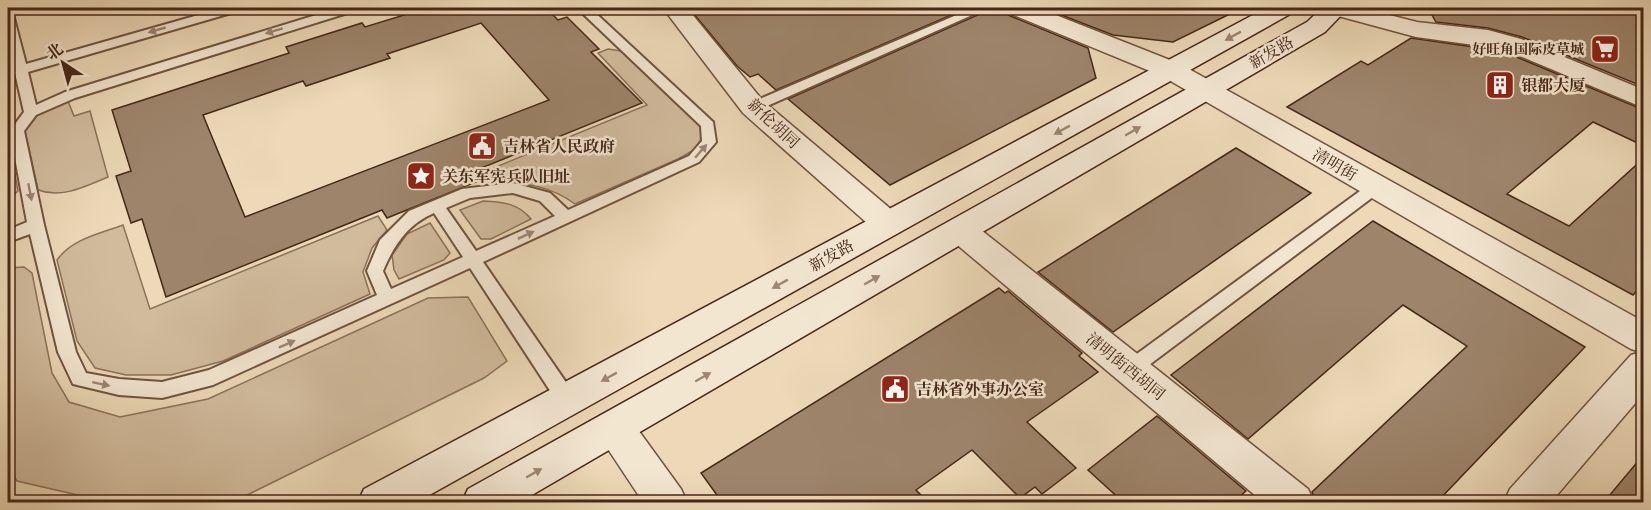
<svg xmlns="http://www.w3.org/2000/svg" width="1651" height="510" viewBox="0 0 1651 510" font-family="'Libre Caslon Text','Noto Serif SC',serif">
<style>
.green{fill:#d1bb9d;stroke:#8c715a;stroke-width:1.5}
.building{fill:#9d846b;stroke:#472717;stroke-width:1.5;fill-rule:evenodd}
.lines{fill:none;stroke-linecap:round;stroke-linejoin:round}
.service-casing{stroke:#70543f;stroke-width:4}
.minor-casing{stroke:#70543f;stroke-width:3}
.tertiary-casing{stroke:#70543f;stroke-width:3}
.secondary-casing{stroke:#472717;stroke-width:3}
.service{fill:#f3e6d1;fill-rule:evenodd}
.minor{fill:#f3e6d1;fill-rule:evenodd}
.tertiary{fill:#f3e6d1;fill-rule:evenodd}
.secondary{fill:#f3e6d1;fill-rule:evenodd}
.oneway{fill:#9d8674}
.labels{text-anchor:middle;stroke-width:5;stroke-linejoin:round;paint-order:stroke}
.far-poi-label{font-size:14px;font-weight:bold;fill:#472717;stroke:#f3e6d1;text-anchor:end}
.street-label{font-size:16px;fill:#472717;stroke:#f3e6d1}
.poi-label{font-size:16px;font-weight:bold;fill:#472717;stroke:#f3e6d1;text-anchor:start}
</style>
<rect width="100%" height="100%" fill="#edd9b8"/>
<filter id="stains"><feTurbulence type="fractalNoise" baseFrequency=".00333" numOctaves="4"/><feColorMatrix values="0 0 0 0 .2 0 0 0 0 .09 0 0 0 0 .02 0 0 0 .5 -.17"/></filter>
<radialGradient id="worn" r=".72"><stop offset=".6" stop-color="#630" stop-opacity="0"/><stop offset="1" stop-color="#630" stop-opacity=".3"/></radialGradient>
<!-- green -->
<g class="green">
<path d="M608,49L621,51L700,126L702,138L694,150L678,159L575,204C552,187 529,183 501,183L491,169L647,105L598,53Z"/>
<path d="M68,101L74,116L90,111L108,177C86,186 62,199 38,190L25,131L40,112Z"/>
<polygon points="8,136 18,191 8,200"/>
<path d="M483,201C503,202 518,203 531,219L491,239H481L460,210Z"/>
<path d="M378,216L387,230L372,248L363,272L370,294L223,361L171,375H126L95,368L77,341L57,260C72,239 99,234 123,225L150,309Z"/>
<polygon points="430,223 450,253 444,260 399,279 394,270 392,255 407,234"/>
<polygon points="24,267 32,273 52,373 69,402 120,417 208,399 428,298 468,297 507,361 484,378 233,502 108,502 17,481 8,463 8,268"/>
</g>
<!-- building -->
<g class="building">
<path d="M427,8H546L558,20L567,17L599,49L591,52L642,103L469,173L476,182L387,218L382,210L166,297L142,219L131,223L116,176L131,171L112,110L289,53L286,47L362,23L365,27ZM481,23L549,100L245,217L203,115L303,81L306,86L390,58L387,54Z"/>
<polygon points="689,8 968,8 776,90 758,74 750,77 737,66"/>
<polygon points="990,8 1004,8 1008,15 1088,48 1096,78 890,185 788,99 989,10"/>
<polygon points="1043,8 1242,8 1173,42 1113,35"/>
<polygon points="1428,8 1644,8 1644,87 1522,37 1488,28 1436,22"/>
<polygon points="1411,38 1502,51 1644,110 1644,146 1593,122 1507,194 1569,226 1644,158 1644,283 1633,295 1287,107 1361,61 1368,65"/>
<polygon points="1236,148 1311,193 1113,332 1038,272"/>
<polygon points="1373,221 1585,347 1437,502 1316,502 1312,492 1467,346 1403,305 1248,439 1171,375"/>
<polygon points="999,288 1005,293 1008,291 1082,353 1079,356 1098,372 1027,422 1076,468 1042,494 1035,487 1020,498 972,450 916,490 928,502 722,502 701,473"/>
<polygon points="1157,416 1246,491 1233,502 1123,502 1088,470"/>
<polygon points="1644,454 1644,502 1604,502"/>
</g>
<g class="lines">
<!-- service casing -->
<g class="service-casing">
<g id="service">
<path d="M223,8H240L238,11L28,72L36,105L65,92L339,8H356L354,11L75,98L36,115L24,131L44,225L76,352L86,373L119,379L162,382L209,370L377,295L367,271L380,240L409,211L462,189L513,183L550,193L568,210L689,156L702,141L701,126L577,8H590L713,122L716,142L699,162L483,262L574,394L577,400L574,406L567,408L560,406L470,268L213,385L162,398L119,395L73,384L58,352L30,234L8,242V230L27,222L10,131L24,112L8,42V14L14,18L26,64ZM513,193L540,201L555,216L476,251L446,208L470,198ZM434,213L463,257L391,289L383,271C394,245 407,225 434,213Z"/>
<polygon points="973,8 988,8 758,110 753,111 746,107 748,104"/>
<polygon points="1376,182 1384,187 1381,191 1137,374 1130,376 1123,374 1121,369 1123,364 1371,183"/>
</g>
</g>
<!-- minor casing -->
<g class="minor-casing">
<g id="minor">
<polygon points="663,8 687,8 763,101 899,216 904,224 899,232 888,235 877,232 743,113"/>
<polygon points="1324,8 1362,8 1417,22 1488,30 1521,39 1644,90 1644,108 1503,49 1416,37 1327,13"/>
<polygon points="960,219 971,222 1308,489 1314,502 1263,502 949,238 944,230 949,222"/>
<polygon points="1644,351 1644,393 1551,502 1504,502 1510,489 1631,355"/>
<polygon points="614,411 628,416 681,489 687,502 643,502 594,428 600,416"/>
</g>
</g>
<!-- tertiary casing -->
<g class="tertiary-casing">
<polygon id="tertiary" points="1006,8 1038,8 1180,64 1644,322 1644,353 1631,349 1162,76 1009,13"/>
</g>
<!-- secondary casing -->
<g class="secondary-casing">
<g id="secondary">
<polygon points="1266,8 1295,8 1292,13 417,502 358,502 364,489"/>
<polygon points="1322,8 1348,8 1325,32 520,502 462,502 468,489 1307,22"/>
</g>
</g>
<!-- service -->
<use href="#service" class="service"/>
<!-- minor -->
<use href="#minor" class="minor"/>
<!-- tertiary -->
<use href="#tertiary" class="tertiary"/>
<!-- secondary -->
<use href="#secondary" class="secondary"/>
</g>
<!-- one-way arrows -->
<defs><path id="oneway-solid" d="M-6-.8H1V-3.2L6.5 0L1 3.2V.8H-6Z" transform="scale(1.5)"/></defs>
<g class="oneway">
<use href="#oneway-solid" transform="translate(157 30) rotate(164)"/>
<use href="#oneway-solid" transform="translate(274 31) rotate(163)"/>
<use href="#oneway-solid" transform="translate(1233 36) rotate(151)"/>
<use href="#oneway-solid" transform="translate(1062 130) rotate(151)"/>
<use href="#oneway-solid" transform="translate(1133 131) rotate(-30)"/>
<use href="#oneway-solid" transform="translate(701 151) rotate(-49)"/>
<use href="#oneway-solid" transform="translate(30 192) rotate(79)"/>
<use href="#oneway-solid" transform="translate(526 235) rotate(-25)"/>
<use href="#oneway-solid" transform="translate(872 280) rotate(-30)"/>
<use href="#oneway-solid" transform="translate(780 284) rotate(151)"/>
<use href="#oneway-solid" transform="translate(287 344) rotate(-24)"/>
<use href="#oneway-solid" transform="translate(609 377) rotate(151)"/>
<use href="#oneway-solid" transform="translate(703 377) rotate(-30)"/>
<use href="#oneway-solid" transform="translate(101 384) rotate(12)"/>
<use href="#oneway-solid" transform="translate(534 473) rotate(-30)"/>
</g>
<!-- icons -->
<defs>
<g id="supermarket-square" transform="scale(1.5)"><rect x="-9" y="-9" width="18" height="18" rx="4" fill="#8f2418" stroke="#f3e6d1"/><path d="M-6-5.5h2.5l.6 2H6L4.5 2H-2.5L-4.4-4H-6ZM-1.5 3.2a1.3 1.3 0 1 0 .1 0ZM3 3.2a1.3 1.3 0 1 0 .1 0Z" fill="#fff"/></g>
<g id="building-square" transform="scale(1.5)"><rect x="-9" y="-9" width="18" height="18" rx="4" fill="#8f2418" stroke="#f3e6d1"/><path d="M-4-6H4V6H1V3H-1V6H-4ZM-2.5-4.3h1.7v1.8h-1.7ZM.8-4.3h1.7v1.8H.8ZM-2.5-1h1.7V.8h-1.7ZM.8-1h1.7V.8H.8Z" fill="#fff"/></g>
<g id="civic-square" transform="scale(1.5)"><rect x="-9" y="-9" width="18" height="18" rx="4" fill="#8f2418" stroke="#f3e6d1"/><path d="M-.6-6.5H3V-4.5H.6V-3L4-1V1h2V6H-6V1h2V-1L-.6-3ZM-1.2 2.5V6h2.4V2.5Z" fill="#fff"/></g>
<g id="sight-square" transform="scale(1.5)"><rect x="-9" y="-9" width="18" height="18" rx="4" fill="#8f2418" stroke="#f3e6d1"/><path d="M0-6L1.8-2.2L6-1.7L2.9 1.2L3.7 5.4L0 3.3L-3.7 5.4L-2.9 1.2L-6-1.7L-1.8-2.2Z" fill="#fff"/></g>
</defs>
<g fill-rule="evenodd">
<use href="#supermarket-square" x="1605" y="49"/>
<use href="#building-square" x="1500" y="85"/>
<use href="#civic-square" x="482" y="146"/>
<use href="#sight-square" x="421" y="176"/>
<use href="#civic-square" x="895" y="389"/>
</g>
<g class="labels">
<!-- far-poi labels -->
<g class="far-poi-label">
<text x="1584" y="54">好旺角国际皮草城</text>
</g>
<!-- street labels -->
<g class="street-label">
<text transform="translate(1271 52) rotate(-30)" y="6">新发路</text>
<text transform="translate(774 123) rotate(43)" y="6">新伦胡同</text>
<text transform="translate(1335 164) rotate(30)" y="6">清明街</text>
<text transform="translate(831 255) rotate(-29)" y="6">新发路</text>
<text transform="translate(1126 366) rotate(39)" y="6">清明街西胡同</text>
</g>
<!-- poi labels -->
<g class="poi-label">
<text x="1521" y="91">银都大厦</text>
<text x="503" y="152">吉林省人民政府</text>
<text x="442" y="182">关东军宪兵队旧址</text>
<text x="916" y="395">吉林省外事办公室</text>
</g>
</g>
<!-- margin -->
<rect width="1651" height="510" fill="none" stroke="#edd9b8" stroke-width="30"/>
<rect x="9" y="9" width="1633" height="492" fill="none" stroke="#472717" stroke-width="3"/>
<rect x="15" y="15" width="1621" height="480" fill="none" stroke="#472717" stroke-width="1.5"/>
<!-- north arrow -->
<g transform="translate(63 63) rotate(324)" stroke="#f3e6d1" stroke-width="4.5" paint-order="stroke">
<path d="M0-4.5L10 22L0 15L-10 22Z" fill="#472717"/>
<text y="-9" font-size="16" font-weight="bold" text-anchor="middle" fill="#472717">北</text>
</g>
<rect width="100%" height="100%" filter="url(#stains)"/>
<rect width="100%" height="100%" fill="url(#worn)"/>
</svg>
